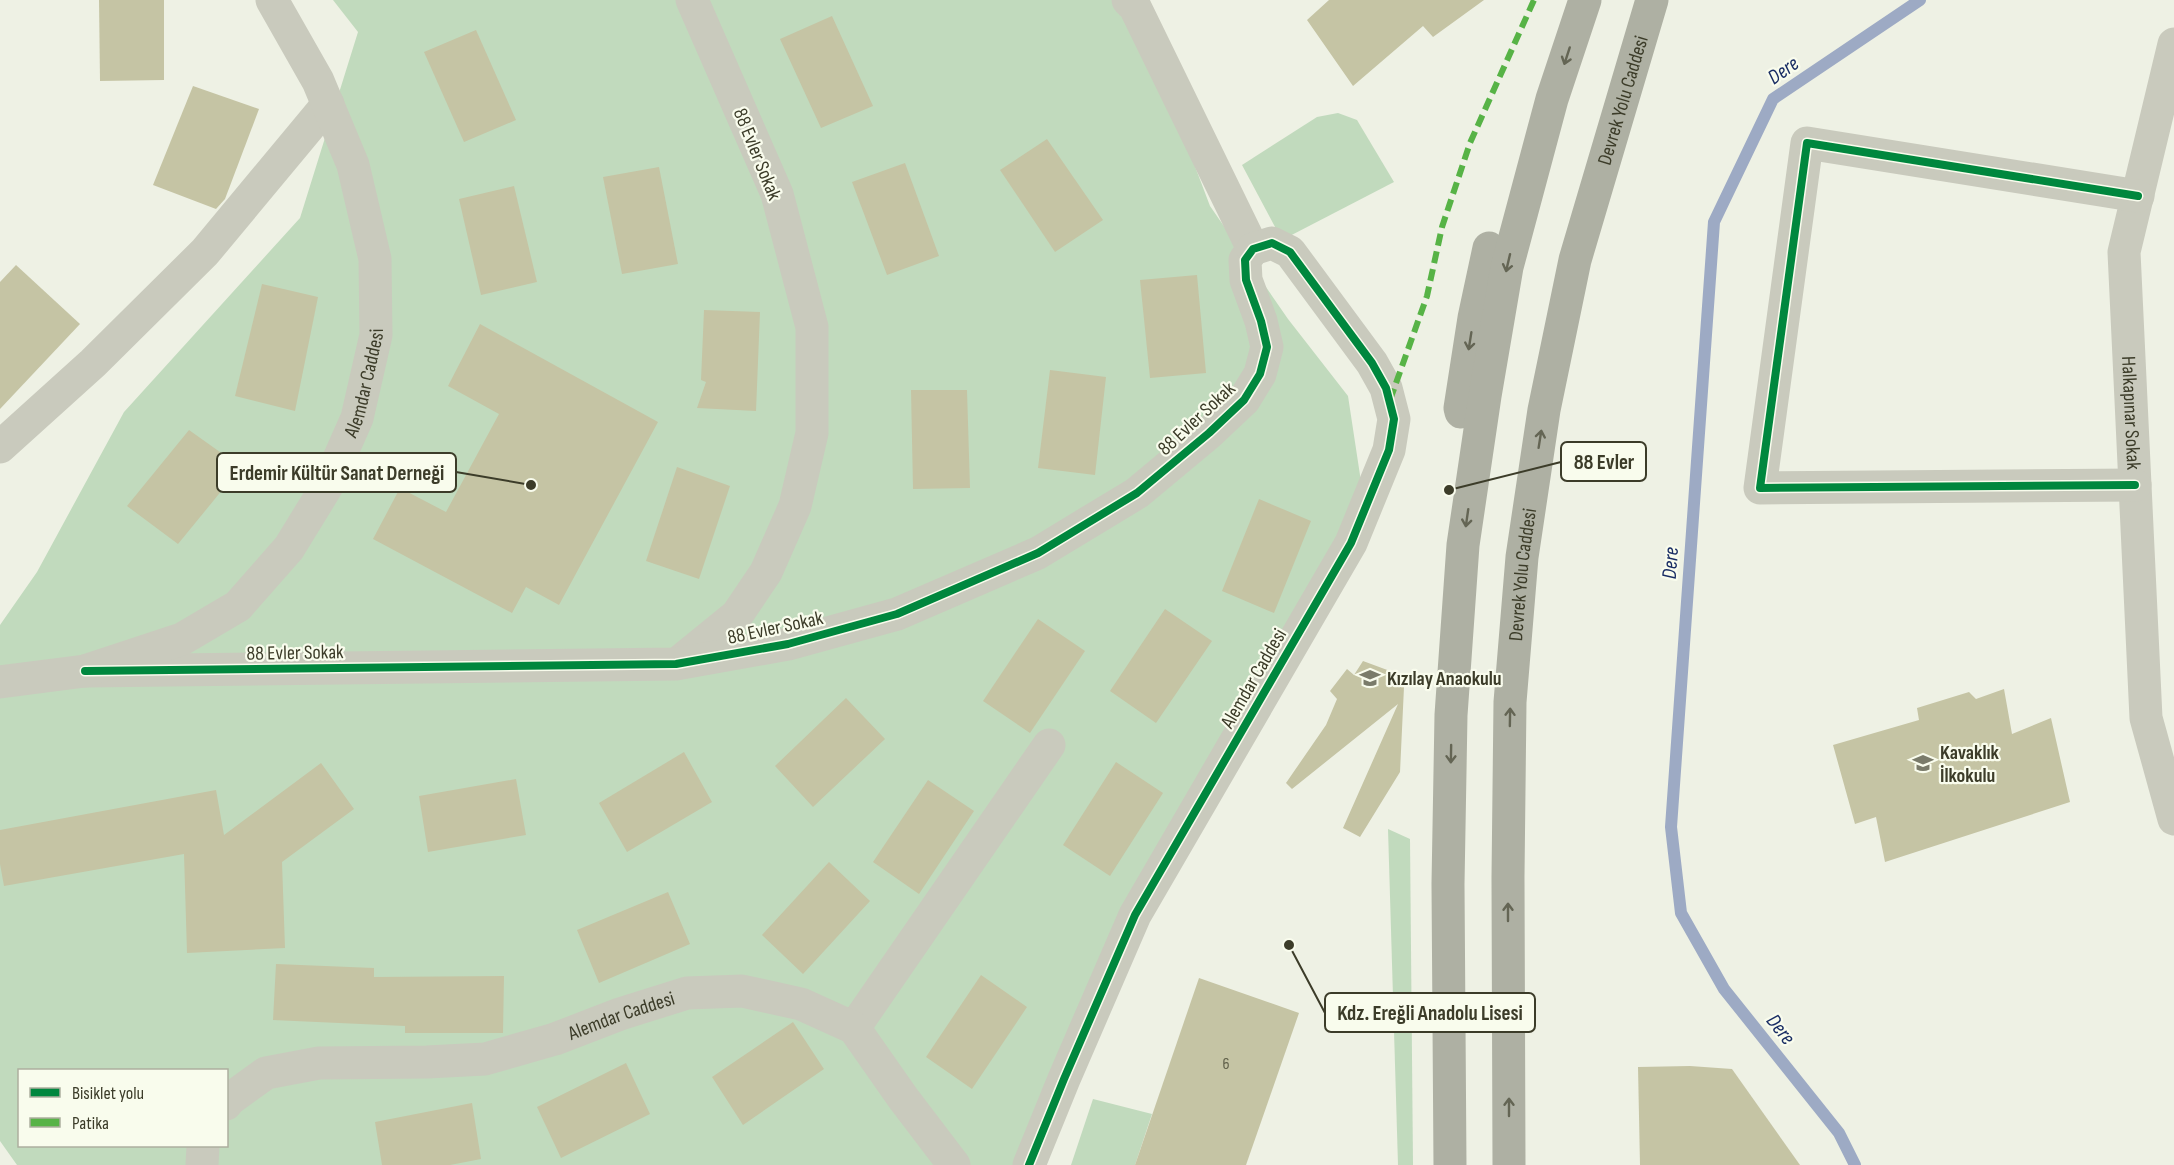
<svg xmlns="http://www.w3.org/2000/svg" width="2174" height="1165" viewBox="0 0 2174 1165" font-family="'Sofia Sans Condensed',sans-serif">
<style>
.green{fill:#c1dabd;fill-rule:evenodd}
.lines{fill:none;stroke-linecap:round;stroke-linejoin:round}
.stream{stroke:#9daac4;stroke-width:12}
.building{fill:#c5c4a4}
.minor{stroke:#c9cabd;stroke-width:33}
.highway{stroke:#aeb0a3;stroke-width:33}
.quiet{stroke:#57b346;stroke-width:6;stroke-dasharray:12 6;stroke-linecap:butt}
.cycleway-casing{stroke:#f9fced;stroke-width:11}
.cycleway{stroke:#00873e;stroke-width:8}
.oneway{stroke:#646554}
.labels{text-anchor:middle;stroke-width:4.5;stroke-linejoin:round;paint-order:stroke}
.number-label{font-size:16px;fill:#5e5e48}
.street-label{font-size:20px;fill:#3c3c29;stroke:#f9fced}
.poi-label{font-size:20px;font-weight:bold;fill:#3c3c29;stroke:#f9fced;text-anchor:start}
.water-label{font-size:21px;font-style:italic;fill:#192d64;stroke:#f9fced}
.leader{fill:none;stroke:#3c3c29;stroke-width:2}
.callout-dot{fill:#3c3c29;stroke:#f9fced;stroke-width:2}
.callout{fill:#f9fced;stroke:#3c3c29;stroke-width:2}
.callout-label{font-size:21px;text-anchor:middle;font-weight:bold;fill:#3c3c29}
</style>
<rect width="100%" height="100%" fill="#eef1e4"/>
<!-- green -->
<g class="green">
<path d="M333,0H1132L1210,206L1288,319L1348,396L1365,508L1135,915L1031,1165H17L0,1141V625L37,572L124,412L300,218L358,32ZM20,1070H226V1146H20Z"/>
<polygon points="1338,113 1357,120 1394,182 1282,240 1242,165 1317,117"/>
<polygon points="1388,829 1410,839 1413,1165 1398,1165"/>
<polygon points="1093,1099 1152,1114 1135,1165 1071,1165"/>
</g>
<g class="lines">
<!-- stream -->
<polyline class="stream" points="1855,1165 1839,1133 1724,989 1681,913 1671,827 1714,222 1773,99 1920,0"/>
</g>
<!-- building -->
<g class="building">
<polygon points="99,0 164,0 164,80 100,81"/>
<polygon points="1329,0 1484,0 1433,37 1423,26 1353,86 1307,20"/>
<polygon points="832,16 873,106 821,128 780,39"/>
<polygon points="476,30 516,120 464,142 424,52"/>
<polygon points="193,86 259,109 225,199 216,209 153,185"/>
<polygon points="1047,139 1103,220 1055,252 1000,170"/>
<polygon points="905,163 939,256 887,275 852,182"/>
<polygon points="659,167 678,264 622,274 603,177"/>
<polygon points="514,186 537,282 481,295 459,199"/>
<polygon points="16,265 80,324 0,409 0,282"/>
<polygon points="1197,275 1206,373 1150,378 1140,280"/>
<polygon points="262,284 318,297 295,411 235,396"/>
<polygon points="704,310 760,312 756,411 697,408 706,382 701,380"/>
<polygon points="480,324 658,422 559,605 526,587 512,613 373,539 400,488 446,512 499,414 448,386"/>
<polygon points="1050,370 1106,377 1095,475 1038,468"/>
<polygon points="911,390 967,390 970,488 913,489"/>
<polygon points="189,430 241,467 178,544 127,506"/>
<polygon points="677,467 730,486 699,579 646,561"/>
<polygon points="1259,499 1311,521 1274,613 1222,591"/>
<polygon points="1165,609 1212,641 1156,723 1110,691"/>
<polygon points="1038,619 1085,651 1030,733 983,701"/>
<polygon points="1363,661 1390,671 1404,687 1400,772 1360,837 1343,828 1398,704 1292,789 1286,783 1326,725 1337,699 1330,691 1347,669 1354,675"/>
<polygon points="2004,689 2012,734 2051,718 2070,802 1885,862 1876,817 1855,824 1833,745 1919,720 1917,708 1969,692 1976,699"/>
<polygon points="846,698 885,739 813,807 775,766"/>
<polygon points="684,752 712,802 627,852 599,803"/>
<polygon points="1116,762 1163,793 1110,876 1063,845"/>
<polygon points="321,763 354,809 282,862 285,948 187,953 184,854 4,886 0,864 0,830 216,790 224,835"/>
<polygon points="516,779 526,835 428,852 419,796"/>
<polygon points="928,780 974,811 919,894 873,862"/>
<polygon points="829,862 870,901 803,974 762,935"/>
<polygon points="668,892 690,944 599,983 577,930"/>
<polygon points="276,964 374,968 374,977 504,976 503,1033 405,1033 405,1026 273,1020"/>
<polygon points="981,975 1027,1007 972,1089 926,1057"/>
<polygon points="1199,978 1299,1013 1246,1165 1135,1165"/>
<polygon points="793,1022 824,1069 743,1125 712,1077"/>
<polygon points="626,1063 650,1114 561,1158 537,1107"/>
<polygon points="1690,1066 1732,1069 1800,1165 1640,1165 1638,1067"/>
<polygon points="472,1103 481,1159 450,1165 382,1165 375,1122"/>
</g>
<g class="lines">
<!-- minor -->
<g class="minor">
<polyline points="1128,0 1135,7 1253,249"/>
<path id="s1" d="M2174,44L2124,252L2146,718L2174,819"/>
<polyline points="0,447 93,363 205,252 328,104"/>
<polyline points="2135,485 1760,488 1807,143 2138,196"/>
<polyline points="678,663 737,615 766,572 795,506 812,433 812,327 777,194 692,0"/>
<polyline points="85,671 676,664 788,644 897,614 1038,553 1137,493 1209,433 1244,400 1260,374 1267,347 1261,321 1246,280 1245,260 1253,249"/>
<path id="s2" d="M0,682L85,671L182,639L238,606L289,548L327,486L357,418L376,335L375,259L353,165L318,81L272,0"/>
<polyline points="854,1028 1049,745"/>
<path id="s3" d="M226,1104L230,1099L266,1073L319,1063L427,1062L485,1059L555,1039L620,1014L687,993L742,991L801,1004L854,1028L903,1098L954,1165"/>
<polyline points="202,1165 203,1146"/>
<polyline points="1029,1165 1064,1079 1135,915 1351,543 1389,450 1394,419 1386,388 1372,363 1290,252 1272,243 1253,249"/>
</g>
<!-- highway -->
<g class="highway">
<polyline points="1461,412 1460,408 1474,318 1489,248"/>
<polyline points="1450,1165 1448,884 1451,715 1463,545 1485,396 1507,267 1552,99 1585,0"/>
<path id="s4" d="M1509,1165L1508,877L1510,702L1522,557L1544,410L1575,260L1652,0"/>
</g>
<!-- quiet -->
<polyline class="quiet" points="1390,400 1427,296 1442,227 1470,143 1534,0"/>
<!-- cycleway casing -->
<g class="cycleway-casing">
<g id="cycleway">
<polyline points="2135,485 1760,488 1807,143 2138,196"/>
<polyline points="85,671 676,664 788,644 897,614 1038,553 1137,493 1209,433 1244,400 1260,374 1267,347 1261,321 1246,280 1245,260 1253,249 1272,243 1290,252 1372,363 1386,388 1394,419 1389,450 1351,543 1135,915 1064,1079 1029,1165"/>
</g>
</g>
<!-- cycleway -->
<use href="#cycleway" class="cycleway"/>
</g>
<!-- one-way arrows -->
<defs><path id="oneway-shaft" d="M-6 0H5M1.5-3L5.5 0L1.5 3" fill="none" stroke-width="1.6" stroke-linecap="round" stroke-linejoin="round" transform="scale(1.5)"/></defs>
<g class="oneway">
<use href="#oneway-shaft" transform="translate(1567 56) rotate(108)"/>
<use href="#oneway-shaft" transform="translate(1508 263) rotate(103)"/>
<use href="#oneway-shaft" transform="translate(1470 341) rotate(99)"/>
<use href="#oneway-shaft" transform="translate(1540 439) rotate(-81)"/>
<use href="#oneway-shaft" transform="translate(1467 518) rotate(98)"/>
<use href="#oneway-shaft" transform="translate(1510 717) rotate(-89)"/>
<use href="#oneway-shaft" transform="translate(1451 754) rotate(91)"/>
<use href="#oneway-shaft" transform="translate(1508 912) rotate(-90)"/>
<use href="#oneway-shaft" transform="translate(1509 1107) rotate(-90)"/>
</g>
<!-- icons -->
<defs>
<g id="school-bare" transform="scale(1.62)"><path d="M0-5L7-2L0 1L-7-2ZM-4 1L0 2.5L4 1V4Q0 6-4 4Z" fill="#7a7b6a" stroke="#f9fced" stroke-width="2.5" paint-order="stroke"/></g>
</defs>
<g fill-rule="evenodd">
<use href="#school-bare" x="1370" y="678"/>
<use href="#school-bare" x="1923" y="763"/>
</g>
<g class="labels">
<!-- number labels -->
<g class="number-label">
<text x="1226" y="1069">6</text>
</g>
<!-- street labels -->
<g class="street-label">
<text dy="7" stroke="none"><textPath href="#s4" startOffset="1077">Devrek Yolu Caddesi</textPath></text>
<text transform="translate(758 154) rotate(68)" y="7">88 Evler Sokak</text>
<text dy="7" stroke="none"><textPath href="#s2" startOffset="513">Alemdar Caddesi</textPath></text>
<text dy="7" stroke="none"><textPath href="#s1" startOffset="375">Halkapınar Sokak</textPath></text>
<text transform="translate(1196 418) rotate(-43)" y="7">88 Evler Sokak</text>
<text dy="7" stroke="none"><textPath href="#s4" startOffset="591">Devrek Yolu Caddesi</textPath></text>
<text transform="translate(775 627) rotate(-12)" y="7">88 Evler Sokak</text>
<text transform="translate(295 652) rotate(-1)" y="7">88 Evler Sokak</text>
<text transform="translate(1253 678) rotate(-60)" y="7">Alemdar Caddesi</text>
<text dy="7" stroke="none"><textPath href="#s3" startOffset="414">Alemdar Caddesi</textPath></text>
</g>
<!-- poi labels -->
<g class="poi-label">
<text x="1387" y="685">Kızılay Anaokulu</text>
<text x="1940" y="759">Kavaklık<tspan x="1940" dy="23">İlkokulu</tspan></text>
</g>
<!-- water labels -->
<g class="water-label">
<text transform="translate(1783 70) rotate(-35)" y="7">Dere</text>
<text transform="translate(1670 563) rotate(-86)" y="7">Dere</text>
<text transform="translate(1781 1029) rotate(52)" y="7">Dere</text>
</g>
</g>
<!-- callouts -->
<path class="leader" d="M1449 490L1561 462M531 485L456 472M1289 945L1325 1013"/>
<g class="callout-dot">
<circle cx="1449" cy="490" r="6"/>
<circle cx="531" cy="485" r="6"/>
<circle cx="1289" cy="945" r="6"/>
</g>
<g class="callout">
<rect x="1561" y="442" width="85" height="39" rx="6"/>
<rect x="217" y="453" width="239" height="39" rx="6"/>
<rect x="1325" y="993" width="210" height="39" rx="6"/>
</g>
<g class="callout-label">
<text x="1604" y="469">88 Evler</text>
<text x="337" y="480">Erdemir Kültür Sanat Derneği</text>
<text x="1430" y="1020">Kdz. Ereğli Anadolu Lisesi</text>
</g>
<!-- legend -->
<rect x="18" y="1069" width="210" height="78" fill="#f9fced" stroke="#adaf9f" stroke-width="1.5"/>
<rect x="30" y="1088" width="30" height="9" fill="#00873e" stroke="#adaf9f" stroke-width="1.5"/>
<text x="72" y="1099" font-size="18" fill="#3c3c29">Bisiklet yolu</text>
<rect x="30" y="1118" width="30" height="9" fill="#57b346" stroke="#adaf9f" stroke-width="1.5"/>
<text x="72" y="1129" font-size="18" fill="#3c3c29">Patika</text>
</svg>
